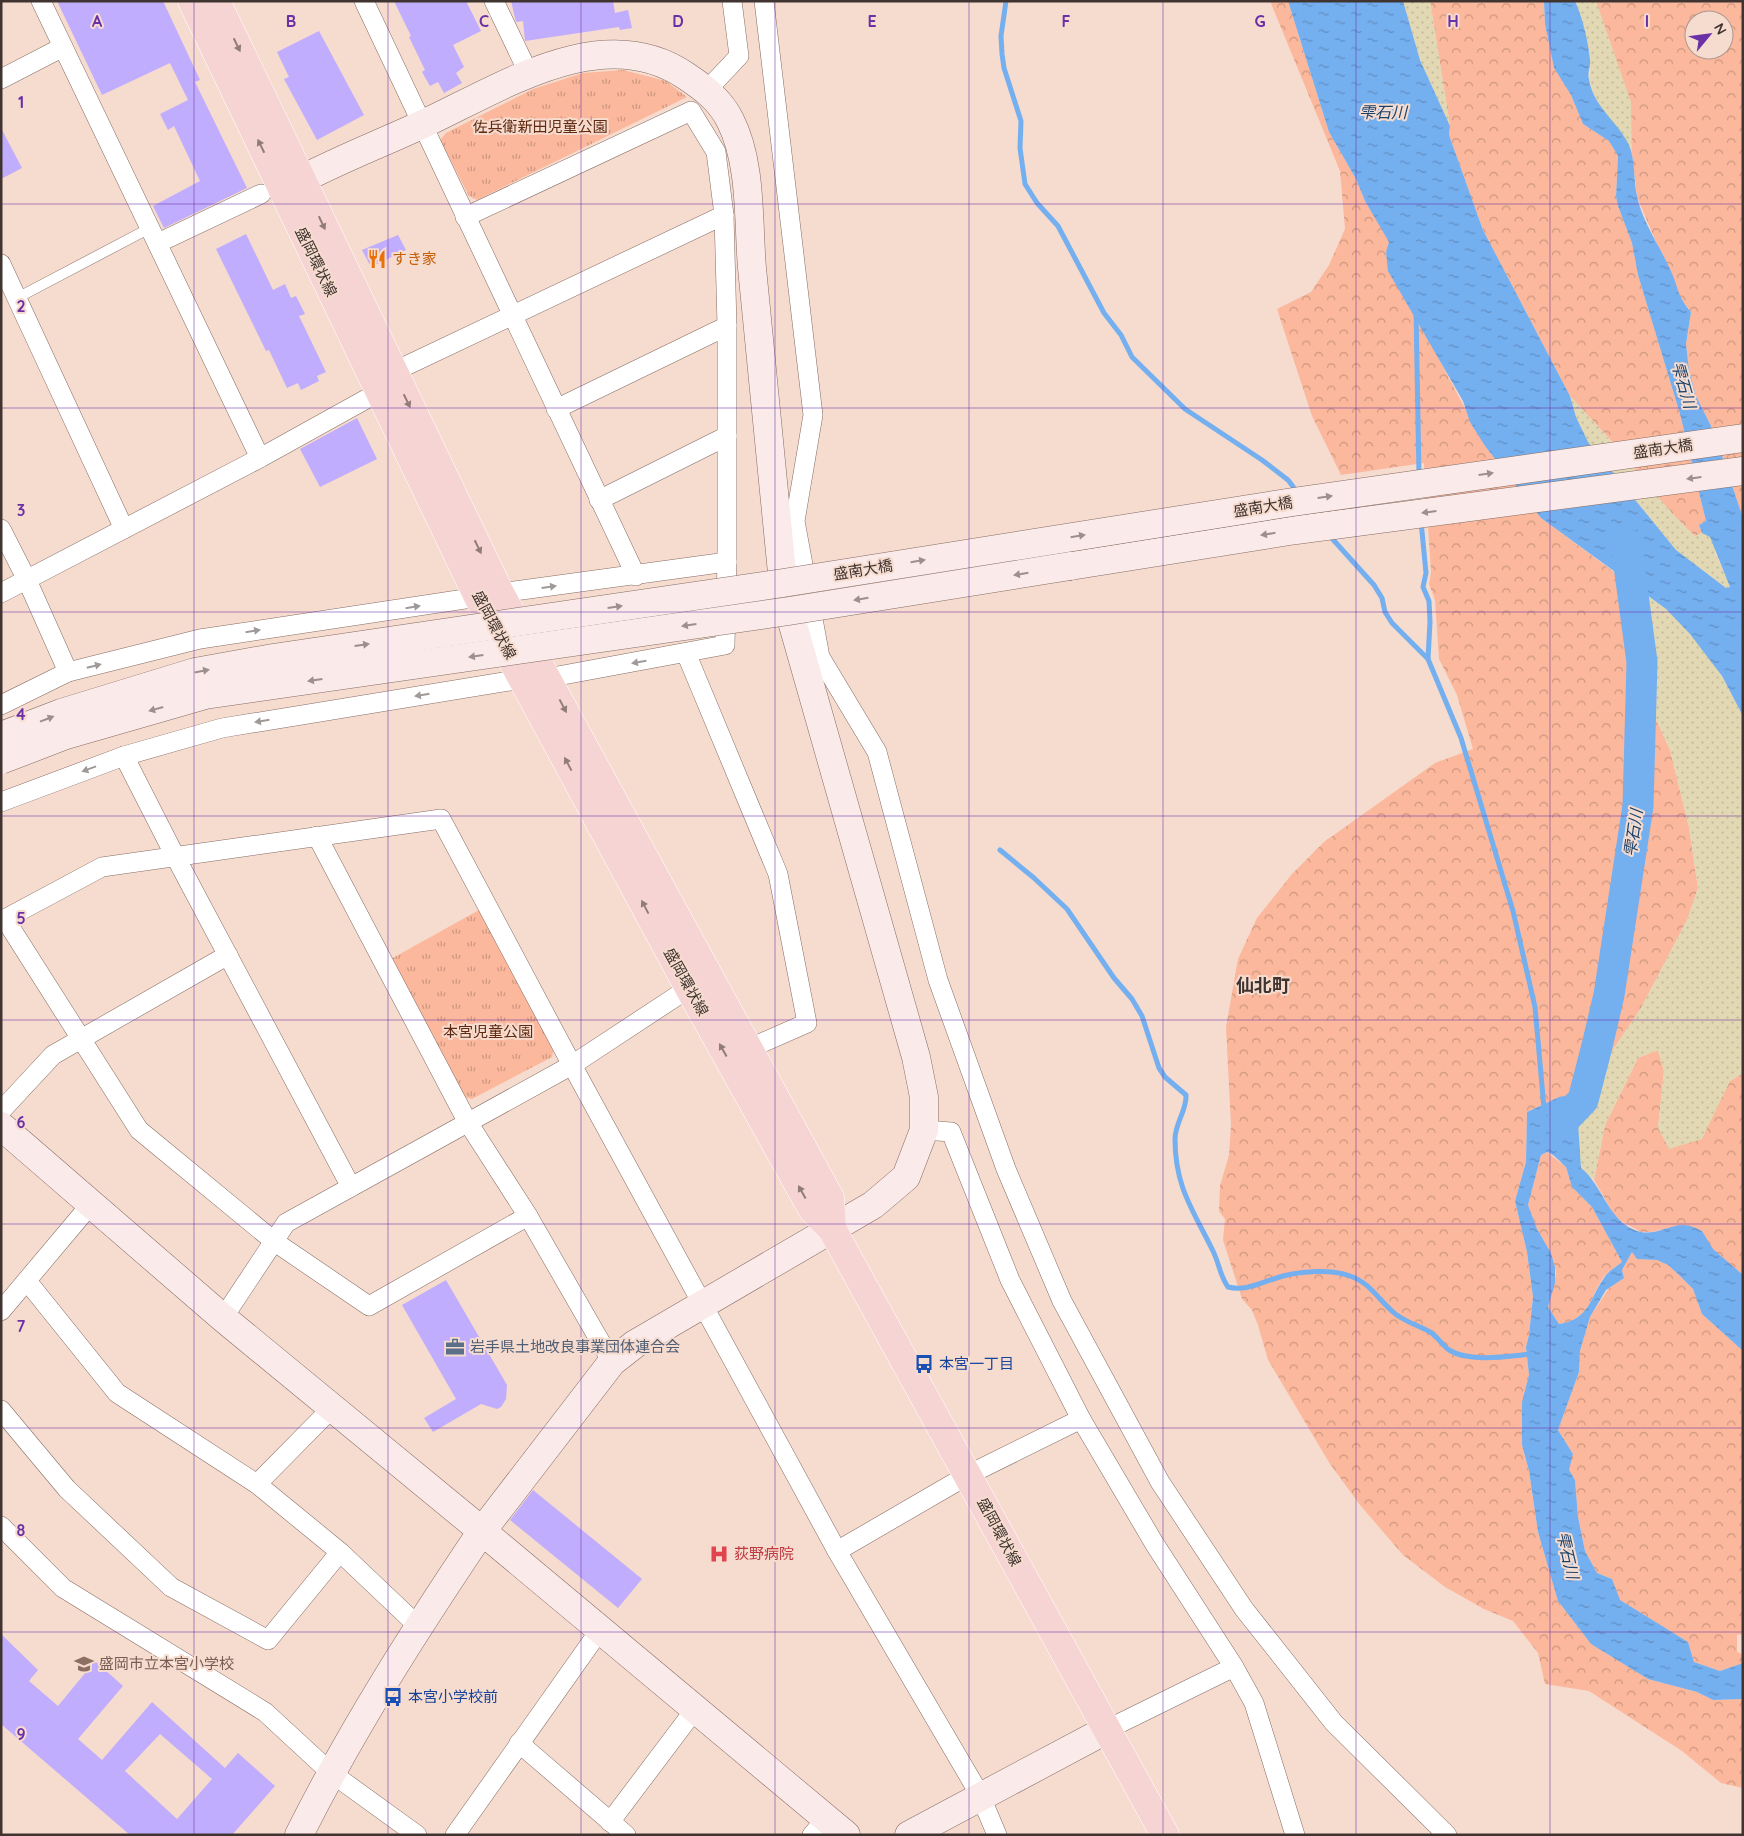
<svg xmlns="http://www.w3.org/2000/svg" width="1744" height="1836" viewBox="0 0 1744 1836" font-family="Quicksand,'Noto Sans JP',sans-serif">
<style>
.forest{fill:url(#forest-crowns);fill-rule:evenodd}
.sand{fill:url(#sand-dots)}
.park{fill:url(#park-tufts)}
.water{fill:url(#water-ripples);fill-rule:evenodd}
.lines{fill:none;stroke-linecap:round;stroke-linejoin:round}
.stream{stroke:#74aff0;stroke-width:5}
.river{stroke:#74aff0;stroke-width:31}
.building{fill:#c1adfd;fill-rule:evenodd}
.lane-casing{stroke:#856c63;stroke-width:11}
.street-casing{stroke:#856c63;stroke-width:20}
.secondary-casing{stroke:#856c63;stroke-width:29}
.primary-casing{stroke:#fff;stroke-width:29}
.lane{stroke:#fff;stroke-width:10}
.street{stroke:#fff;stroke-width:19}
.secondary{stroke:#faeae9;stroke-width:28}
.primary{stroke:#f5d4d3;stroke-width:28}
.secondary-bridge-casing{stroke:#856c63;stroke-width:29;stroke-linecap:butt}
.secondary-bridge{stroke:#faeae9;stroke-width:28}
.oneway{fill:#917c79}
.oneway2{fill:#9c8f8c}
.oneway3{fill:#9f9a98}
.grid{fill:none;stroke:#6b30a6;stroke-width:1;stroke-opacity:0.55}
.labels{text-anchor:middle;stroke-width:4;stroke-linejoin:round;paint-order:stroke}
.park-label{font-size:15px;fill:#5f2a11;stroke:#f6dbcf}
.food-label{font-size:15px;fill:#c56008;stroke:#f6dbcf;text-anchor:start}
.street-label{font-size:15px;fill:#3f3430;stroke:#f6dbcf}
.service-label{font-size:15px;fill:#4e5e75;stroke:#f6dbcf;text-anchor:start}
.transit-label{font-size:15px;fill:#164399;stroke:#f6dbcf;text-anchor:start}
.health-label{font-size:15px;fill:#be3a42;stroke:#f6dbcf;text-anchor:start}
.education-label{font-size:15px;fill:#785e54;stroke:#f6dbcf;text-anchor:start}
.water-label{font-size:16px;font-style:italic;fill:#19426c;stroke:#f6dbcf}
.quarter-label{font-size:18px;font-weight:bold;fill:#3f3430;stroke:#f6dbcf}
.grid-label{font-size:16px;text-anchor:middle;font-weight:bold;fill:#6b30a6;stroke:#f6dbcf;stroke-width:4;stroke-linejoin:round;paint-order:stroke}
</style>
<defs>
<pattern id="forest-crowns" width="20" height="18" patternUnits="userSpaceOnUse" patternTransform="scale(1.25)"><rect width="20" height="18" fill="#fbb89c"/><path d="M2 6a3 3 0 1 1 6 0M12 15a3 3 0 1 1 6 0" fill="none" stroke="#cd9680"/></pattern>
<pattern id="sand-dots" width="8" height="8" patternUnits="userSpaceOnUse" patternTransform="scale(1.25)"><rect width="8" height="8" fill="#e2d8b3"/><path d="M2 2h.1M6 6h.1" fill="none" stroke="#c3ba9a" stroke-width="1.8" stroke-linecap="round"/></pattern>
<pattern id="park-tufts" width="24" height="20" patternUnits="userSpaceOnUse" patternTransform="scale(1.25)"><rect width="24" height="20" fill="#fbb89c"/><path d="M3 7l-1-3M5 7V3M7 7l1-3M15 17l-1-3M17 17v-4M19 17l1-3" fill="none" stroke="#cd9680"/></pattern>
<pattern id="water-ripples" width="26" height="14" patternUnits="userSpaceOnUse" patternTransform="scale(1.25)"><rect width="26" height="14" fill="#74aff0"/><path d="M2 4q2-2 4 0t4 0M15 11q2-2 4 0t4 0" fill="none" stroke="#618fc3"/></pattern>
</defs>
<rect width="100%" height="100%" fill="#f6dbcf"/>
<!-- forest -->
<g class="forest">
<polygon points="1270,1 1288,1 1329,132 1356,179 1365,201 1390,242 1386,252 1389,271 1433,348 1485,446 1541,518 1637,589 1647,659 1646,698 1670,750 1689,827 1698,888 1687,920 1641,1008 1608,1057 1588,1093 1579,1077 1579,1094 1574,1100 1559,1097 1527,1112 1526,1162 1515,1201 1527,1252 1533,1297 1529,1335 1526,1347 1529,1375 1525,1391 1522,1445 1529,1471 1538,1532 1558,1601 1591,1644 1648,1679 1697,1692 1713,1700 1743,1699 1743,1788 1721,1783 1682,1751 1589,1691 1545,1684 1538,1653 1513,1621 1484,1609 1445,1587 1403,1555 1360,1505 1330,1464 1268,1360 1258,1325 1252,1310 1242,1299 1223,1240 1225,1219 1219,1211 1220,1186 1229,1155 1231,1125 1226,1027 1238,959 1257,918 1292,874 1324,842 1435,763 1473,749 1457,695 1439,659 1435,600 1429,584 1431,572 1424,463 1341,475 1312,416 1277,309 1311,292 1329,265 1345,229 1340,171"/>
<polygon points="1430,1 1544,1 1545,24 1554,68 1571,95 1583,124 1609,141 1618,156 1616,197 1618,206 1632,243 1638,275 1680,414 1706,521 1699,525 1702,533 1695,536 1668,510 1617,447 1570,396 1483,230 1449,135 1450,126"/>
<path d="M1596,1H1743V518L1714,432L1696,396L1689,370L1686,344L1691,312L1678,294L1670,269L1656,242L1637,197L1632,154ZM1694,20H1724V50H1694Z"/>
<polygon points="1658,1050 1664,1071 1658,1128 1721,1099 1730,1081 1743,1073 1743,1275 1712,1249 1702,1231 1683,1225 1651,1232 1641,1232 1621,1221 1613,1213 1594,1180 1605,1125 1638,1058"/>
<path d="M1547,1152L1566,1167L1572,1187L1592,1207L1622,1262C1616,1267 1608,1271 1603,1278C1589,1299 1590,1319 1559,1324L1548,1307L1556,1274L1555,1267L1551,1253L1537,1229L1528,1205L1541,1155Z"/>
<polygon points="1632,1252 1638,1259 1657,1260 1668,1265 1679,1275 1693,1289 1702,1314 1743,1351 1743,1634 1737,1635 1737,1652 1743,1654 1743,1663 1720,1671 1694,1662 1688,1642 1619,1600 1612,1579 1597,1573 1585,1551 1578,1517 1575,1480 1568,1470 1573,1454 1558,1430 1579,1372 1580,1351 1590,1317 1609,1288 1624,1278 1622,1270"/>
</g>
<!-- sand -->
<g class="sand">
<polygon points="1403,1 1430,1 1450,126 1420,60"/>
<path d="M1575,1H1596L1631,102L1632,154C1622,130 1602,115 1593,92C1587,78 1591,74 1590,61C1589,42 1582,19 1575,1Z"/>
<path d="M1570,396C1614,441 1650,493 1695,536L1702,533L1710,536L1716,548L1715,553L1731,587L1726,588L1676,550L1588,442L1576,417Z"/>
<path d="M1637,589C1646,596 1657,602 1666,609C1699,637 1724,677 1743,716V1073L1730,1081L1702,1139L1669,1149L1658,1128L1664,1071L1658,1050L1638,1058L1605,1125L1594,1180L1581,1168L1579,1162L1577,1109L1588,1103L1593,1098L1588,1093L1608,1057L1641,1008L1687,920L1698,888L1689,827L1670,750L1646,698L1647,659Z"/>
</g>
<!-- park -->
<g class="park">
<polygon points="623,70 666,81 687,97 477,200 469,196 440,140 446,133 533,89 583,73"/>
<polygon points="479,910 554,1047 552,1057 472,1099 465,1097 391,959"/>
</g>
<!-- water -->
<g class="water">
<path d="M1288,1H1403L1420,60L1450,126L1449,135L1483,230L1570,396L1576,417L1588,442L1676,550L1726,588L1730,587L1710,537L1702,533L1699,525L1706,521L1680,414L1638,275L1632,243L1618,206L1616,197L1618,156L1609,141L1583,124L1571,95L1554,68L1545,24L1544,1H1575C1583,19 1588,41 1590,60C1591,66 1587,73 1589,79C1593,106 1616,120 1628,143C1636,159 1633,179 1637,196C1642,221 1659,245 1670,269C1679,288 1676,294 1691,312L1686,344L1689,370L1696,396L1714,432L1743,518V716L1722,676L1690,634L1666,609L1541,518L1485,446L1470,422L1463,401L1388,271L1386,252L1389,242L1365,201L1356,179L1329,132Z"/>
<path d="M1579,1076L1593,1098L1588,1103L1577,1109L1581,1168C1604,1186 1608,1224 1641,1232C1655,1235 1670,1225 1683,1225C1690,1225 1696,1228 1702,1231L1713,1249L1743,1275V1351L1702,1314L1693,1289L1679,1275L1668,1265L1657,1260L1637,1259L1632,1252L1622,1270L1624,1278L1606,1290L1590,1317L1580,1351L1579,1372L1558,1430L1573,1454L1569,1470L1575,1480L1578,1517L1585,1551L1597,1573L1612,1579L1620,1600L1688,1642L1694,1662L1720,1671L1743,1663V1699L1713,1700L1697,1692L1648,1679L1591,1644L1558,1601L1538,1532L1529,1471L1522,1445V1402L1529,1375L1526,1347L1529,1335L1533,1297L1527,1252L1515,1201L1526,1162L1527,1112L1559,1097L1564,1096L1570,1101L1574,1100L1579,1094ZM1547,1152C1554,1154 1560,1162 1566,1167L1572,1187L1592,1207L1622,1262C1616,1267 1608,1271 1604,1278C1589,1299 1590,1319 1559,1324L1548,1307L1555,1283V1267L1551,1253L1537,1229L1528,1205L1541,1155Z"/>
</g>
<g class="lines">
<!-- stream -->
<g class="stream">
<polyline points="1006,1 1001,36 1002,54 1004,68 1021,121 1020,148 1025,184 1037,203 1058,226 1104,313 1121,335 1132,357 1185,409 1262,460 1288,480 1298,493"/>
<polyline points="1416,311 1419,475"/>
<polyline points="1421,521 1426,573 1423,587 1429,601 1430,622 1428,659"/>
<polyline points="1328,534 1374,585 1382,598 1385,612 1392,623 1428,659 1461,738 1513,911 1535,1007 1544,1108"/>
<path d="M1000,850L1034,878L1067,909L1114,978L1132,999L1142,1016L1159,1068L1165,1077L1186,1095C1187,1110 1175,1123 1175,1139C1175,1187 1193,1210 1213,1251C1219,1263 1220,1276 1228,1287C1246,1292 1264,1281 1283,1276C1302,1271 1332,1269 1350,1276C1370,1283 1378,1299 1393,1312C1404,1322 1418,1325 1430,1332C1437,1336 1442,1345 1449,1350C1470,1363 1509,1356 1532,1354"/>
</g>
<!-- river -->
<polyline class="river" points="1561,1123 1583,1100 1597,1046 1609,995 1638,806 1642,662 1626,543"/>
</g>
<!-- building -->
<g class="building">
<polygon points="57,1 163,1 200,80 195,82 247,188 164,228 153,206 200,181 174,126 168,130 160,114 188,100 170,63 102,95"/>
<polygon points="394,1 466,1 481,31 453,45 464,67 456,73 462,83 444,93 438,82 430,86 422,72 425,70 409,37 411,36"/>
<polygon points="511,1 613,1 615,13 628,10 632,28 620,30 619,27 525,41 523,21 516,22"/>
<polygon points="319,31 364,115 317,140 284,79 289,77 277,52"/>
<polygon points="1,128 22,168 1,179"/>
<polygon points="246,234 273,290 285,284 291,298 296,296 305,314 299,316 326,372 317,376 319,381 301,390 298,383 287,388 269,350 266,351 216,249"/>
<polygon points="398,235 406,250 371,267 362,250"/>
<polygon points="357,418 377,459 320,487 300,449"/>
<polygon points="446,1280 507,1385 506,1399 501,1407 497,1409 481,1404 433,1432 424,1418 456,1399 402,1305"/>
<polygon points="533,1490 642,1579 618,1608 510,1520"/>
<path d="M1,1634L38,1670L29,1681L58,1706L95,1661L123,1686L78,1739L102,1760L152,1702L225,1768L238,1753L275,1786L232,1835H130L1,1724ZM160,1734L212,1779L177,1819L125,1771Z"/>
</g>
<g class="lines">
<!-- lane casing -->
<g class="lane-casing">
<polyline id="lane" points="17,298 150,228"/>
</g>
<!-- street casing -->
<g class="street-casing">
<g id="street">
<polyline points="41,1 260,458 379,392"/>
<polyline points="364,1 636,576"/>
<polyline points="494,1 529,74"/>
<polyline points="764,1 813,415 795,521 820,657 877,752 938,980 1006,1169 1062,1301 1160,1482 1244,1609 1334,1723 1447,1835"/>
<polyline points="1,79 63,47"/>
<polyline points="707,90 739,56 732,1"/>
<polyline points="465,217 691,111 716,152 724,215 727,326 727,562 725,645 547,678"/>
<polyline points="158,243 261,194"/>
<polyline points="1,264 124,529"/>
<polyline points="393,372 724,215"/>
<polyline points="556,409 727,326"/>
<polyline points="599,500 727,436"/>
<polyline points="1,529 27,580 68,672"/>
<polyline points="1,593 260,458"/>
<polyline points="500,593 727,562"/>
<polyline points="686,653 778,874 807,1023 748,1049"/>
<polyline points="1,705 68,672 200,639 478,597"/>
<polyline points="124,756 175,856 351,1187"/>
<polyline points="1,802 124,756 222,728 522,679"/>
<polyline points="317,836 467,1121 528,1216 612,1362"/>
<polyline points="5,919 139,1130 275,1242 369,1306 528,1216"/>
<polyline points="1,921 102,867 441,819 572,1065 837,1551 980,1795 997,1835"/>
<polyline points="1,1111 53,1055 228,955"/>
<polyline points="924,1130 951,1132 1010,1280 1081,1419 1154,1543 1234,1667 1254,1703 1295,1835"/>
<polyline points="27,1281 117,1393 257,1484 340,1552 418,1626"/>
<polyline points="1,1311 91,1204"/>
<polyline points="223,1318 286,1223 572,1065 689,988"/>
<polyline points="1,1410 67,1489 171,1587 268,1640 340,1552"/>
<polyline points="257,1484 333,1407"/>
<polyline points="1,1526 63,1588 265,1712 330,1772 417,1835"/>
<polyline points="837,1551 968,1475 1081,1419"/>
<polyline points="1106,1730 1234,1667"/>
<polyline points="519,1743 626,1835"/>
<polyline points="610,1822 696,1708"/>
<polyline points="455,1835 600,1630"/>
<polyline points="812,1835 825,1820"/>
</g>
</g>
<!-- secondary casing -->
<g class="secondary-casing">
<g id="secondary">
<path d="M282,190C327,164 376,146 423,124C501,88 603,19 686,76C704,88 720,100 730,120C752,163 748,220 752,268C763,373 773,478 783,583L789,611L916,1057L924,1097V1130L906,1177L873,1205L635,1344L612,1362L482,1531L846,1835"/>
<polyline points="1070,566 1296,530 1743,471"/>
<path d="M1,1126L223,1318L482,1531C416,1629 352,1729 299,1835"/>
<polyline points="909,1835 1106,1730"/>
</g>
</g>
<!-- primary casing -->
<g class="primary-casing">
<g id="primary">
<polyline points="192,1 478,597 689,988 812,1209 832,1229 1165,1835"/>
<polyline points="216,1 500,593 830,1198 832,1229"/>
</g>
</g>
<!-- lane -->
<use href="#lane" class="lane"/>
<!-- street -->
<use href="#street" class="street"/>
<!-- secondary -->
<use href="#secondary" class="secondary"/>
<!-- primary -->
<use href="#primary" class="primary"/>
<!-- secondary-bridge casing -->
<g class="secondary-bridge-casing">
<g id="secondary-bridge">
<polyline points="1,736 61,713 195,672 273,658 783,583 1293,502 1743,438"/>
<polyline points="1,760 66,735 205,695 789,611 1070,566"/>
</g>
</g>
<!-- secondary-bridge -->
<use href="#secondary-bridge" class="secondary-bridge"/>
</g>
<!-- one-way arrows -->
<defs><path id="oneway-solid" d="M-6-.8H1V-3.2L6.5 0L1 3.2V.8H-6Z" transform="scale(1.25)"/></defs>
<g class="oneway">
<use href="#oneway-solid" transform="translate(237 45) rotate(64)"/>
<use href="#oneway-solid" transform="translate(261 146) rotate(-116)"/>
<use href="#oneway-solid" transform="translate(322 223) rotate(65)"/>
<use href="#oneway-solid" transform="translate(407 401) rotate(64)"/>
<use href="#oneway-solid" transform="translate(478 547) rotate(64)"/>
<use href="#oneway-solid" transform="translate(563 706) rotate(62)"/>
<use href="#oneway-solid" transform="translate(568 764) rotate(-118)"/>
<use href="#oneway-solid" transform="translate(645 907) rotate(-118)"/>
<use href="#oneway-solid" transform="translate(723 1050) rotate(-119)"/>
<use href="#oneway-solid" transform="translate(802 1192) rotate(-119)"/>
</g>
<g class="oneway2">
<use href="#oneway-solid" transform="translate(1486 474) rotate(-8)"/>
<use href="#oneway-solid" transform="translate(1694 478) rotate(173)"/>
<use href="#oneway-solid" transform="translate(1325 497) rotate(-8)"/>
<use href="#oneway-solid" transform="translate(1429 512) rotate(173)"/>
<use href="#oneway-solid" transform="translate(1268 534) rotate(171)"/>
<use href="#oneway-solid" transform="translate(1078 536) rotate(-9)"/>
<use href="#oneway-solid" transform="translate(918 561) rotate(-9)"/>
<use href="#oneway-solid" transform="translate(1021 574) rotate(171)"/>
<use href="#oneway-solid" transform="translate(861 599) rotate(171)"/>
<use href="#oneway-solid" transform="translate(615 607) rotate(-8)"/>
<use href="#oneway-solid" transform="translate(689 625) rotate(172)"/>
<use href="#oneway-solid" transform="translate(362 645) rotate(-8)"/>
<use href="#oneway-solid" transform="translate(476 656) rotate(172)"/>
<use href="#oneway-solid" transform="translate(202 671) rotate(-11)"/>
<use href="#oneway-solid" transform="translate(315 680) rotate(172)"/>
<use href="#oneway-solid" transform="translate(156 709) rotate(164)"/>
<use href="#oneway-solid" transform="translate(47 719) rotate(-21)"/>
</g>
<g class="oneway3">
<use href="#oneway-solid" transform="translate(549 587) rotate(-8)"/>
<use href="#oneway-solid" transform="translate(413 607) rotate(-9)"/>
<use href="#oneway-solid" transform="translate(253 631) rotate(-9)"/>
<use href="#oneway-solid" transform="translate(639 662) rotate(170)"/>
<use href="#oneway-solid" transform="translate(94 666) rotate(-14)"/>
<use href="#oneway-solid" transform="translate(422 695) rotate(171)"/>
<use href="#oneway-solid" transform="translate(262 721) rotate(171)"/>
<use href="#oneway-solid" transform="translate(89 769) rotate(160)"/>
</g>
<!-- grid -->
<path class="grid" d="M194,1V1835M388,1V1835M581,1V1835M775,1V1835M969,1V1835M1163,1V1835M1356,1V1835M1550,1V1835M1,204H1743M1,408H1743M1,612H1743M1,816H1743M1,1020H1743M1,1224H1743M1,1428H1743M1,1632H1743"/>
<!-- icons -->
<defs>
<g id="restaurant-bare" transform="scale(1.5)"><path d="M-5-6h1v4h1v-4h1v4h1v-4h1v5L-1.5 .5V6h-2V.5L-5-1ZM5-6V6H3V1.5H1.5Q1.5-4 5-6Z" fill="#e8710a" stroke="#f6dbcf" stroke-width="2.5" paint-order="stroke"/></g>
<g id="office-bare" transform="scale(1.5)"><path d="M-6-3h4V-5.5h4V-3h4V5H-6ZM-1-4.5V-3h2v-1.5ZM-6 0V1H6V0Z" fill="#5c6f8a" stroke="#f6dbcf" stroke-width="2.5" paint-order="stroke"/></g>
<g id="bus-bare" transform="scale(1.5)"><path d="M-5-6H5V4H4V6H2V4H-2V6H-4V4H-5ZM-3.5-4V0h7V-4ZM-3.5 1.2v1.5H-2V1.2ZM2 1.2v1.5H3.5V1.2Z" fill="#1a4fb4" stroke="#f6dbcf" stroke-width="2.5" paint-order="stroke"/></g>
<g id="hospital-bare" transform="scale(1.5)"><path d="M-5-5h3v3.5h4V-5h3V5h-3V1.5h-4V5h-3Z" fill="#e0444e" stroke="#f6dbcf" stroke-width="2.5" paint-order="stroke"/></g>
<g id="school-bare" transform="scale(1.5)"><path d="M0-5L7-2L0 1L-7-2ZM-4 1L0 2.5L4 1V4Q0 6-4 4Z" fill="#8d6e63" stroke="#f6dbcf" stroke-width="2.5" paint-order="stroke"/></g>
</defs>
<g fill-rule="evenodd">
<use href="#restaurant-bare" x="377" y="259"/>
<use href="#office-bare" x="455" y="1347"/>
<use href="#bus-bare" x="924" y="1364"/>
<use href="#hospital-bare" x="719" y="1554"/>
<use href="#school-bare" x="84" y="1664"/>
<use href="#bus-bare" x="393" y="1697"/>
</g>
<g class="labels">
<!-- park labels -->
<g class="park-label">
<text x="540" y="132">佐兵衛新田児童公園</text>
<text x="488" y="1037">本宮児童公園</text>
</g>
<!-- food labels -->
<g class="food-label">
<text x="392" y="264">すき家</text>
</g>
<!-- street labels -->
<g class="street-label">
<text transform="translate(316 262) rotate(64)" y="5">盛岡環状線</text>
<text transform="translate(1663 449) rotate(-8)" y="5">盛南大橋</text>
<text transform="translate(1263 507) rotate(-9)" y="5">盛南大橋</text>
<text transform="translate(863 570) rotate(-9)" y="5">盛南大橋</text>
<text transform="translate(494 625) rotate(62)" y="5">盛岡環状線</text>
<text transform="translate(686 982) rotate(61)" y="5">盛岡環状線</text>
<text transform="translate(999 1532) rotate(62)" y="5">盛岡環状線</text>
</g>
<!-- service labels -->
<g class="service-label">
<text x="470" y="1352">岩手県土地改良事業団体連合会</text>
</g>
<!-- transit labels -->
<g class="transit-label">
<text x="939" y="1369">本宮一丁目</text>
<text x="408" y="1702">本宮小学校前</text>
</g>
<!-- health labels -->
<g class="health-label">
<text x="734" y="1559">荻野病院</text>
</g>
<!-- education labels -->
<g class="education-label">
<text x="99" y="1669">盛岡市立本宮小学校</text>
</g>
<!-- water labels -->
<g class="water-label">
<text x="1383" y="118">雫石川</text>
<text transform="translate(1684 385) rotate(74)" y="6">雫石川</text>
<text transform="translate(1633 833) rotate(-82)" y="6">雫石川</text>
<text transform="translate(1568 1555) rotate(77)" y="6">雫石川</text>
</g>
<!-- quarter labels -->
<g class="quarter-label">
<text x="1263" y="992">仙北町</text>
</g>
</g>
<g class="grid-label">
<text x="97" y="27">A</text>
<text x="291" y="27">B</text>
<text x="484" y="27">C</text>
<text x="678" y="27">D</text>
<text x="872" y="27">E</text>
<text x="1066" y="27">F</text>
<text x="1260" y="27">G</text>
<text x="1453" y="27">H</text>
<text x="1647" y="27">I</text>
<text x="21" y="108">1</text>
<text x="21" y="312">2</text>
<text x="21" y="516">3</text>
<text x="21" y="720">4</text>
<text x="21" y="924">5</text>
<text x="21" y="1128">6</text>
<text x="21" y="1332">7</text>
<text x="21" y="1536">8</text>
<text x="21" y="1740">9</text>
</g>
<!-- border -->
<rect width="1744" height="1836" fill="none" stroke="#3f3430" stroke-width="5"/>
<!-- north arrow -->
<g transform="translate(1709 35) rotate(61)"><circle r="24" fill="#f6dbcf" stroke="#ad988f"/>
<path d="M0-4L9 19L0 12L-9 19Z" fill="#6b30a6"/>
<text y="-8" font-size="14" font-weight="bold" text-anchor="middle" fill="#3f3430">N</text>
</g>
</svg>
